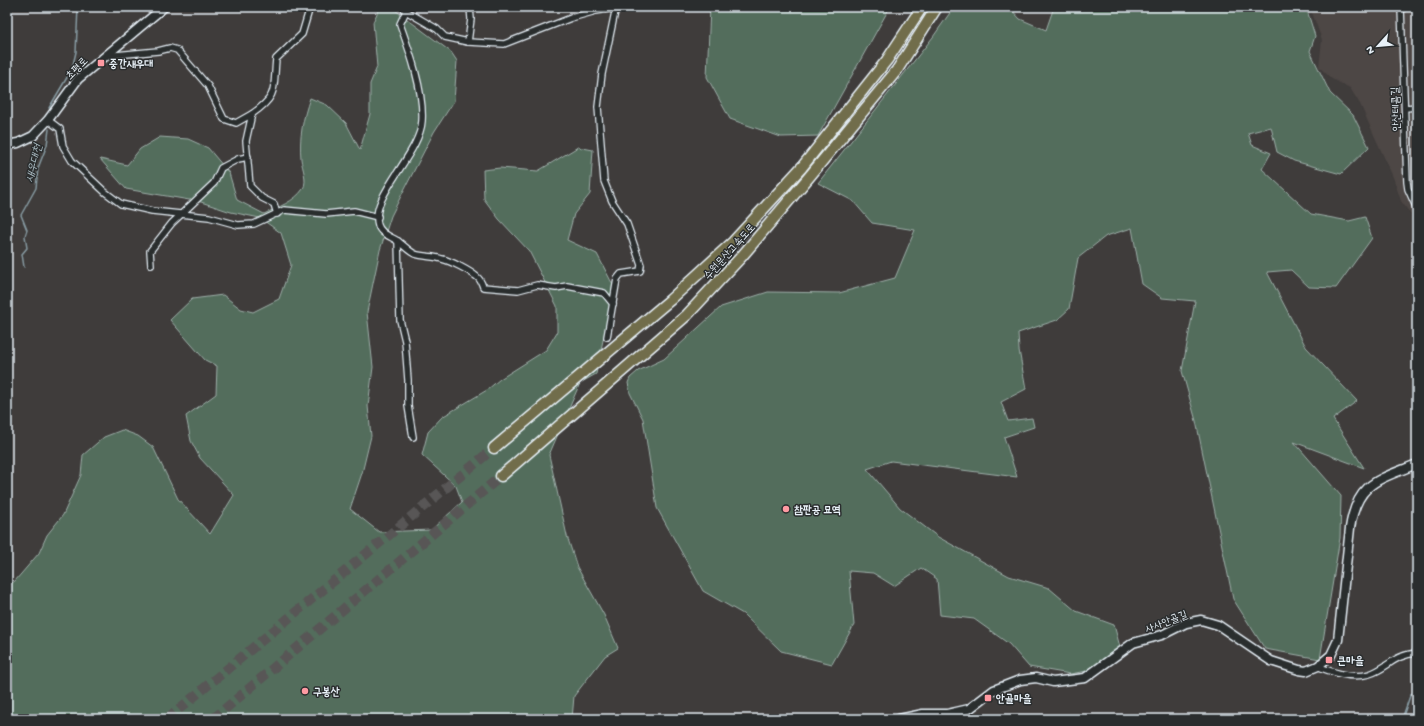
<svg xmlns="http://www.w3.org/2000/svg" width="1424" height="726" viewBox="0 0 1424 726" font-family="'Gochi Hand','Poor Story',sans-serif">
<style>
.built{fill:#4d4644}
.green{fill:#536d5b;stroke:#9eafaa}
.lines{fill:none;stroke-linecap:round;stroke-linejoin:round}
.stream{stroke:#889ca4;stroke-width:1.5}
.highway-tunnel{stroke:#585757;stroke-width:10;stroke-dasharray:10 5;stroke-linecap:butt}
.street-casing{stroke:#e8f1f8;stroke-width:8}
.secondary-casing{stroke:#e8f1f8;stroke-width:11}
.highway-casing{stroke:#e8f1f8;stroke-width:13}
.street{stroke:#2a2d2e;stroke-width:5.5}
.secondary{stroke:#2a2d2e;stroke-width:8}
.highway{stroke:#716d4b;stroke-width:10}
.poi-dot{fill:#ff9aa2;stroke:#2a2d2e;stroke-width:1.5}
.labels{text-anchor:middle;stroke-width:3;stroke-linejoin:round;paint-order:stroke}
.poi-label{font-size:11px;font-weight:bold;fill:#e8f1f8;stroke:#2a2d2e;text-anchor:start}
.street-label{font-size:11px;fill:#e8f1f8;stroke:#2a2d2e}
.water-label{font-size:12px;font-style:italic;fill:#a8b9c0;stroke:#2a2d2e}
</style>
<rect width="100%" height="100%" fill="#3f3c3b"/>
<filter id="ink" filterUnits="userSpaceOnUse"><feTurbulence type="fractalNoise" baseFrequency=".025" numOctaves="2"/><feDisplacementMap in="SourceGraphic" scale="8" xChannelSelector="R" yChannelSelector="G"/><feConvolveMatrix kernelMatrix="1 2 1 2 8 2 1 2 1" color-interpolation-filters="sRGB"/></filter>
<g filter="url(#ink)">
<!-- built -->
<polygon class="built" points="1310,7 1417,7 1417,270 1413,217 1401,201 1393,177 1360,104 1350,88 1332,79 1319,67 1322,40"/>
<!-- green -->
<g class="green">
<path d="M380,7H391L451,52L457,61L454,101L434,132L403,192L391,216L380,250L367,312L373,367L368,406L371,436L362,473L350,509L379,532L431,530L462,502L456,486L422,455L428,432L442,417L487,390L500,379L546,350L557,332V306L529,251L499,219L484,199L483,170L500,168L538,171L578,147L593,150L590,194L574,214L567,240L597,254L614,287L596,374L580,383L549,455L567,536L577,567L604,615L618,648L605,656L574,696L572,719H520L515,715L502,719H7V586L15,581L39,553L47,535L63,515L81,475L83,455L104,437L122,430L138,436L153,447L178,499L210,534L234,495L200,458L191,441L186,416L216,394L217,366L205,360L170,320L192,299L223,295L241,309L253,312L279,299L291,265L281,233L260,218L231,212L201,202L126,189L100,159L127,165L140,149L160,137L188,139L208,148L229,173L237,200L264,214C278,207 294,202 303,189C308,180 302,168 301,159C299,137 303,118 310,98L327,105L346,123L360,150L370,114V84L377,67L373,22Z"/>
<polygon points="710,7 890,7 818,136 781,137 730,119 707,77"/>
<polygon points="954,7 1009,7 1020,19 1046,30 1054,7 1306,7 1315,36 1310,51 1330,93 1353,115 1369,147 1341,174 1294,161 1277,152 1271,127 1248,133 1252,145 1271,153 1262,169 1311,214 1349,221 1365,217 1372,238 1336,288 1309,287 1291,270 1267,272 1306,347 1357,401 1333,419 1364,468 1294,442 1341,496 1340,538 1320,659 1265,649 1233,599 1196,421 1182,371 1195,301 1162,298 1142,284 1132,228 1106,236 1078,258 1069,309 1057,320 1018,333 1019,350 1026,389 1001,402 1008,421 1032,418 1034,427 1004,437 1017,477 891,461 867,469 900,508 938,537 1009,576 1049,588 1076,611 1114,625 1120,647 1098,669 1070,674 1029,667 1009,644 974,619 940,615 937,579 921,568 894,586 873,573 849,571 854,625 832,664 781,651 743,614 703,591 657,508 643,419 630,393 628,383 630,378 638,371 664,359 721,307 768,292 839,293 895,278 915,230 872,223 853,201 818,183 933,37"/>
</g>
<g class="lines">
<!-- stream -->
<g class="stream">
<polyline points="49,108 72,69 76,52 78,7"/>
<polyline points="24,267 22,254 27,248 25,236 27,230 21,215 36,188 38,168 47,145 49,129"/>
<polyline points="1402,719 1410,696 1417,688"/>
</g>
<!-- highway-tunnel -->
<g class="highway-tunnel">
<polyline points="167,719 494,448"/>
<polyline points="213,719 501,476"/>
</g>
<!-- street casing -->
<g class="street-casing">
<g id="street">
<polyline points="403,7 406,11 437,29 445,37 468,42 471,19 470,7"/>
<polyline points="1401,7 1407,182 1408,189 1417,209"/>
<path d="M406,11L400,24C410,52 424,92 422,121C420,154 369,197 378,225C380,233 389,236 396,240C403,244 408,251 415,254C424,257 433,256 442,259C451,261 470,271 477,277C480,279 482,284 483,287L518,290L537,285L556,288L567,286L604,293L613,304"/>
<polyline points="468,42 504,44 571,18 596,11 616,8"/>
<polyline points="105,56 158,51 170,48 177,50 208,86 224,119 236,123 252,114 246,141 250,186 262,198 274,204 277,214"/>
<polyline points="1405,108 1417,107"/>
<path d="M252,114C279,95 273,89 276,59L302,34L310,7"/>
<polyline points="48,120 60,129 63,146 72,161 105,192 121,204 152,211 209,217 238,225 254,224 284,210 326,214 354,211 378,217"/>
<polyline points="398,241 400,320 405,341 408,380 408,406 413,437"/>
<polyline points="151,265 150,251 172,223 214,183 221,168 238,159 248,157"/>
<polyline points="607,337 617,279 621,274 640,271 641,265 627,224 612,201 604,181 598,107 602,74 616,7"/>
<path d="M1318,666C1325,670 1333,672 1341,674C1383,683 1385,655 1417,653"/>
</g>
</g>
<!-- secondary casing -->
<g class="secondary-casing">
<g id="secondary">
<polyline points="7,145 18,143 33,136 48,120 78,79 164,7"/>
<path d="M899,719L923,714H947L969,709L994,690L1020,680L1036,678L1053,682L1085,678L1133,643L1162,635L1186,623L1201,620L1218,625L1271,661L1299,670L1306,671L1318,666L1331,655L1338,640L1350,528C1357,482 1378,480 1417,464"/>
</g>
</g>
<!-- highway casing -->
<g class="highway-casing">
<g id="highway">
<polyline points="494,448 670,300 733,242 802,167 887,60 922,7"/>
<polyline points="501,476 687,315 742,256 809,177 897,70 937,7"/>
</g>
</g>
<!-- street -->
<use href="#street" class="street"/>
<!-- secondary -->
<use href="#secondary" class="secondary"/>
<!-- highway -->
<use href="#highway" class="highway"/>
</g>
</g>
<!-- markers -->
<g class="poi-dot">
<rect x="97" y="59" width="8" height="8" rx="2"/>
<circle cx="786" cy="509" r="4"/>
<rect x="1325" y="656" width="8" height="8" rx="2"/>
<circle cx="305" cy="691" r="4"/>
<rect x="984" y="694" width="8" height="8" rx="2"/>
</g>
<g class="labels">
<!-- poi labels -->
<g class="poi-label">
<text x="109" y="67">중간새우대</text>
<text x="794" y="513">참판공 묘역</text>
<text x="1337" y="664">큰마을</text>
<text x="313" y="695">구봉산</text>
<text x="996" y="702">안골마을</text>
</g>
<!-- street labels -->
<g class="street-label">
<text transform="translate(76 68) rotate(-46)" y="4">초평로</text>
<text transform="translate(1395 109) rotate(-92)" y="4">안산테콤길</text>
<text transform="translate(729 251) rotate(-48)" y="4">수원문산고속도로</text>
<text transform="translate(1166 621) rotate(-21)" y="4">사사안골길</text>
</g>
<!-- water labels -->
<g class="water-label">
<text transform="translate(33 163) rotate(-76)" y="4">새우대천</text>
</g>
</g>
<!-- margin -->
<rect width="1424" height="726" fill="none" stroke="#2a2d2e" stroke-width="24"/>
<rect x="12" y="12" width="1400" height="702" fill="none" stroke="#e8f1f8" stroke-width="1.5" filter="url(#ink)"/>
<!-- north arrow -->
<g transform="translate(1378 46) rotate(243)" stroke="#2a2d2e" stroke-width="3" paint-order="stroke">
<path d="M0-3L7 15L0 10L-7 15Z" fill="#e8f1f8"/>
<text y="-6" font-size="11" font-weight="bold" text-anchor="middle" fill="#e8f1f8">N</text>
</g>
</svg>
